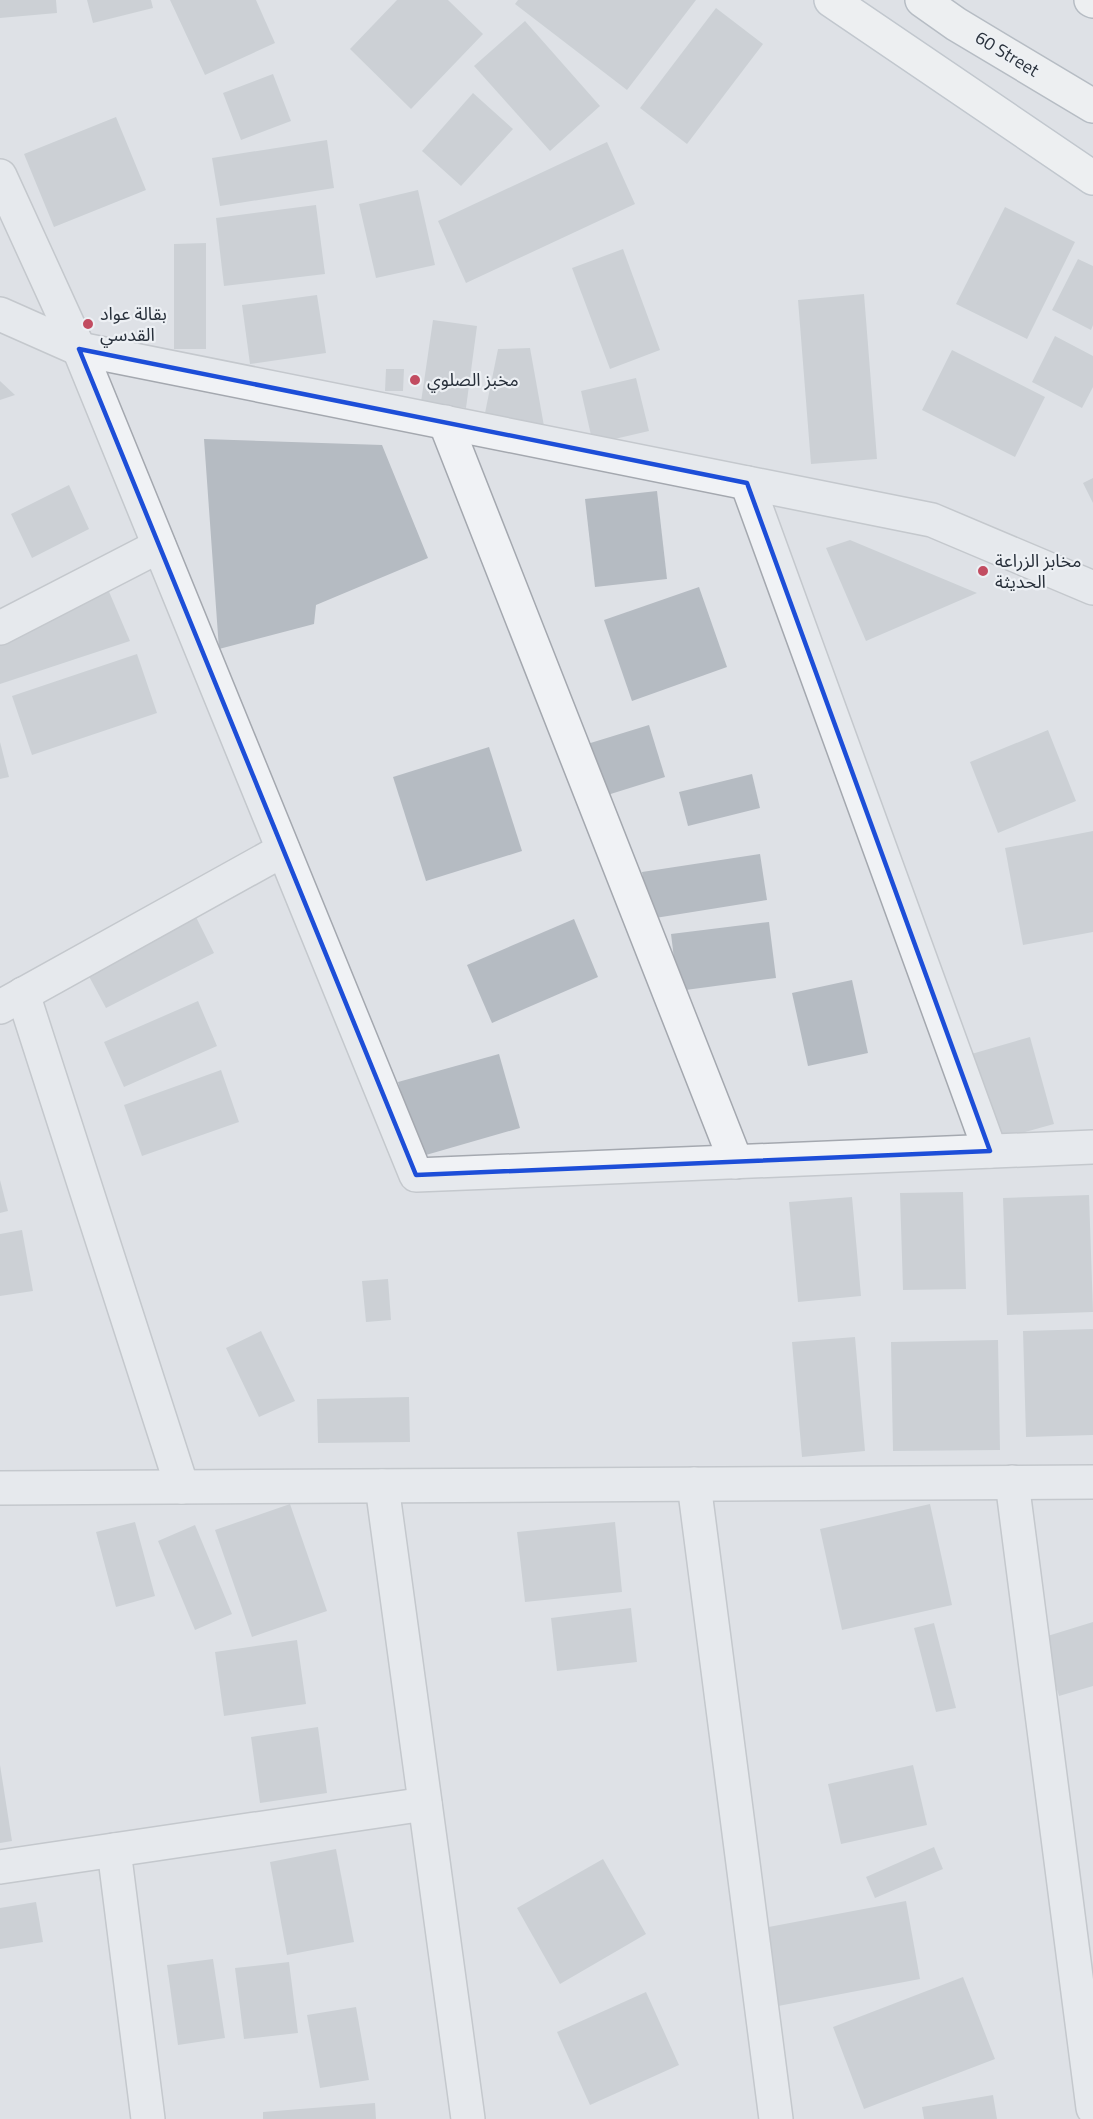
<svg xmlns="http://www.w3.org/2000/svg" width="1093" height="2119" viewBox="0 0 1093 2119" font-family="'Titillium Web','Noto Sans Arabic',sans-serif">
<style>
.building{fill:#b5bbc2}
.lines{fill:none;stroke-linecap:round;stroke-linejoin:round}
.minor-casing{stroke:#a4a8af;stroke-width:36}
.primary-casing{stroke:#9ea6b1;stroke-width:36}
.trunk-casing{stroke:#868f9b;stroke-width:36}
.minor{stroke:#f0f2f5;stroke-width:33}
.primary{stroke:#fff;stroke-width:33}
.trunk{stroke:#fff;stroke-width:33}
.marked{fill:none;stroke:#1d4ed8;stroke-width:4.5;stroke-linejoin:round}
.poi-dot{fill:#c24c61;stroke:#edf0f4;stroke-width:2}
.labels{text-anchor:middle;stroke-width:4.5;stroke-linejoin:round;paint-order:stroke}
.street-label{font-size:18px;fill:#28303b;stroke:#edf0f4}
.poi-label{font-size:18px;fill:#28303b;stroke:#edf0f4;text-anchor:start}
</style>
<rect width="100%" height="100%" fill="#dee1e6"/>
<!-- building -->
<g class="building">
<polygon points="0,0 56,0 57,13 0,18"/>
<polygon points="87,0 151,0 153,8 93,23"/>
<polygon points="170,0 256,0 275,43 205,75"/>
<polygon points="397,0 448,0 483,34 411,109 350,49"/>
<polygon points="518,0 696,0 627,90 515,4"/>
<polygon points="716,8 763,44 687,144 640,108"/>
<polygon points="525,21 600,106 550,151 474,66"/>
<polygon points="273,74 291,121 241,140 223,93"/>
<polygon points="473,93 513,129 461,186 422,151"/>
<polygon points="116,117 146,190 54,227 24,154"/>
<polygon points="327,140 334,188 220,206 212,158"/>
<polygon points="607,142 635,204 466,283 438,221"/>
<polygon points="418,190 435,265 376,278 359,204"/>
<polygon points="316,205 325,274 224,286 216,218"/>
<polygon points="1005,207 1075,242 1027,339 956,304"/>
<polygon points="206,243 206,349 174,349 174,244"/>
<polygon points="623,249 660,350 610,369 572,268"/>
<polygon points="1078,259 1093,266 1093,325 1091,330 1052,310"/>
<polygon points="864,294 877,459 811,464 798,300"/>
<polygon points="317,295 326,353 250,364 242,305"/>
<polygon points="433,320 477,326 466,408 421,402"/>
<polygon points="1055,336 1093,356 1093,387 1082,408 1032,382"/>
<polygon points="530,348 544,426 485,413 498,349"/>
<polygon points="952,350 1045,397 1015,457 922,410"/>
<polygon points="386,369 404,369 403,391 385,391"/>
<polygon points="636,378 649,431 593,444 581,391"/>
<polygon points="0,381 15,395 0,400"/>
<polygon points="204,439 382,445 428,558 316,605 314,624 219,649"/>
<polygon points="1093,478 1093,503 1083,483"/>
<polygon points="69,485 89,529 32,558 11,514"/>
<polygon points="657,491 667,579 595,587 585,499"/>
<polygon points="850,540 977,593 866,641 826,548"/>
<polygon points="107,587 130,641 0,684 0,641"/>
<polygon points="699,587 727,667 632,701 604,620"/>
<polygon points="137,654 157,713 32,755 12,696"/>
<polygon points="649,725 665,777 601,797 584,745"/>
<polygon points="1048,730 1076,801 998,833 970,762"/>
<polygon points="0,742 9,777 0,779"/>
<polygon points="489,747 522,851 426,881 393,777"/>
<polygon points="752,774 760,808 688,826 679,792"/>
<polygon points="1093,831 1093,932 1023,945 1005,848"/>
<polygon points="760,854 767,900 649,919 642,872"/>
<polygon points="194,913 214,953 106,1008 85,969"/>
<polygon points="574,919 598,977 492,1023 467,965"/>
<polygon points="769,922 776,978 678,991 671,934"/>
<polygon points="852,980 868,1053 808,1066 792,993"/>
<polygon points="198,1001 217,1046 124,1087 104,1042"/>
<polygon points="1030,1037 1054,1124 992,1141 968,1055"/>
<polygon points="499,1054 520,1128 419,1157 398,1082"/>
<polygon points="221,1070 239,1122 142,1156 124,1105"/>
<polygon points="0,1180 8,1211 0,1213"/>
<polygon points="963,1192 966,1289 903,1290 900,1193"/>
<polygon points="1089,1195 1093,1312 1007,1315 1003,1198"/>
<polygon points="852,1197 861,1296 798,1302 789,1202"/>
<polygon points="22,1230 33,1291 0,1296 0,1234"/>
<polygon points="388,1279 391,1320 366,1322 362,1281"/>
<polygon points="1093,1329 1093,1435 1026,1437 1023,1331"/>
<polygon points="261,1331 295,1401 259,1417 226,1348"/>
<polygon points="855,1337 865,1451 802,1457 792,1342"/>
<polygon points="998,1340 1000,1450 893,1451 891,1342"/>
<polygon points="409,1397 410,1442 318,1443 317,1399"/>
<polygon points="290,1504 327,1611 252,1637 215,1530"/>
<polygon points="930,1504 952,1605 842,1630 820,1529"/>
<polygon points="135,1522 155,1596 116,1607 96,1532"/>
<polygon points="615,1522 622,1592 525,1602 517,1532"/>
<polygon points="195,1525 232,1614 195,1630 158,1541"/>
<polygon points="631,1608 637,1662 557,1671 551,1618"/>
<polygon points="1093,1622 1093,1686 1059,1696 1041,1638"/>
<polygon points="934,1623 956,1708 936,1712 914,1628"/>
<polygon points="297,1640 306,1704 224,1716 215,1652"/>
<polygon points="318,1727 327,1793 260,1803 251,1737"/>
<polygon points="0,1765 12,1841 0,1843"/>
<polygon points="913,1765 927,1825 841,1844 828,1784"/>
<polygon points="934,1847 943,1869 875,1898 866,1877"/>
<polygon points="336,1849 354,1942 287,1955 270,1862"/>
<polygon points="603,1859 646,1934 560,1984 517,1908"/>
<polygon points="906,1901 920,1979 773,2007 758,1929"/>
<polygon points="36,1902 43,1942 0,1949 0,1908"/>
<polygon points="213,1959 225,2038 178,2045 167,1965"/>
<polygon points="289,1962 298,2033 244,2039 235,1968"/>
<polygon points="963,1977 995,2059 864,2109 833,2027"/>
<polygon points="646,1992 679,2065 590,2105 557,2032"/>
<polygon points="356,2007 369,2080 320,2088 307,2015"/>
<polygon points="993,2095 997,2119 924,2119 922,2107"/>
<polygon points="375,2103 376,2119 263,2119 263,2112"/>
</g>
<g class="lines">
<!-- minor casing -->
<g class="minor-casing">
<g id="minor">
<polyline points="0,176 79,349 416,1175 1093,1147"/>
<polyline points="0,314 79,349 932,520 1093,588"/>
<polyline points="445,422 736,1162"/>
<polyline points="747,483 990,1151"/>
<polyline points="0,628 159,546"/>
<polyline points="23,994 182,1487"/>
<polyline points="0,1007 283,850"/>
<polyline points="1012,1482 1093,2108"/>
<polyline points="694,1484 776,2119"/>
<polyline points="382,1486 468,2119"/>
<polyline points="0,1488 1093,1482"/>
<polyline points="114,1850 148,2119"/>
<polyline points="0,1867 425,1804"/>
</g>
</g>
<!-- primary casing -->
<g class="primary-casing">
<polyline id="primary" points="831,0 1093,178"/>
</g>
<!-- trunk casing -->
<g class="trunk-casing">
<g id="trunk">
<polyline points="922,0 956,24 1093,106"/>
<polyline points="1091,0 1093,1"/>
</g>
</g>
<!-- minor -->
<use href="#minor" class="minor"/>
<!-- primary -->
<use href="#primary" class="primary"/>
<!-- trunk -->
<use href="#trunk" class="trunk"/>
</g>
<!-- marked area -->
<path d="M0 0H1093V2119H0ZM79,349L747,483L990,1151L416,1175Z" fill="#dee1e6" fill-opacity=".55" fill-rule="evenodd"/>
<path class="marked" d="M79,349L747,483L990,1151L416,1175Z"/>
<!-- markers -->
<g class="poi-dot">
<circle cx="88" cy="324" r="6"/>
<circle cx="415" cy="380" r="6"/>
<circle cx="983" cy="571" r="6"/>
</g>
<g class="labels">
<!-- street labels -->
<g class="street-label">
<text transform="translate(1007 54) rotate(31)" y="6">60 Street</text>
</g>
<!-- poi labels -->
<g class="poi-label">
<text x="100" y="320">بقالة عواد<tspan x="100" dy="21">القدسي</tspan></text>
<text x="427" y="386">مخبز الصلوي</text>
<text x="995" y="567">مخابز الزراعة<tspan x="995" dy="21">الحديثة</tspan></text>
</g>
</g>
</svg>
